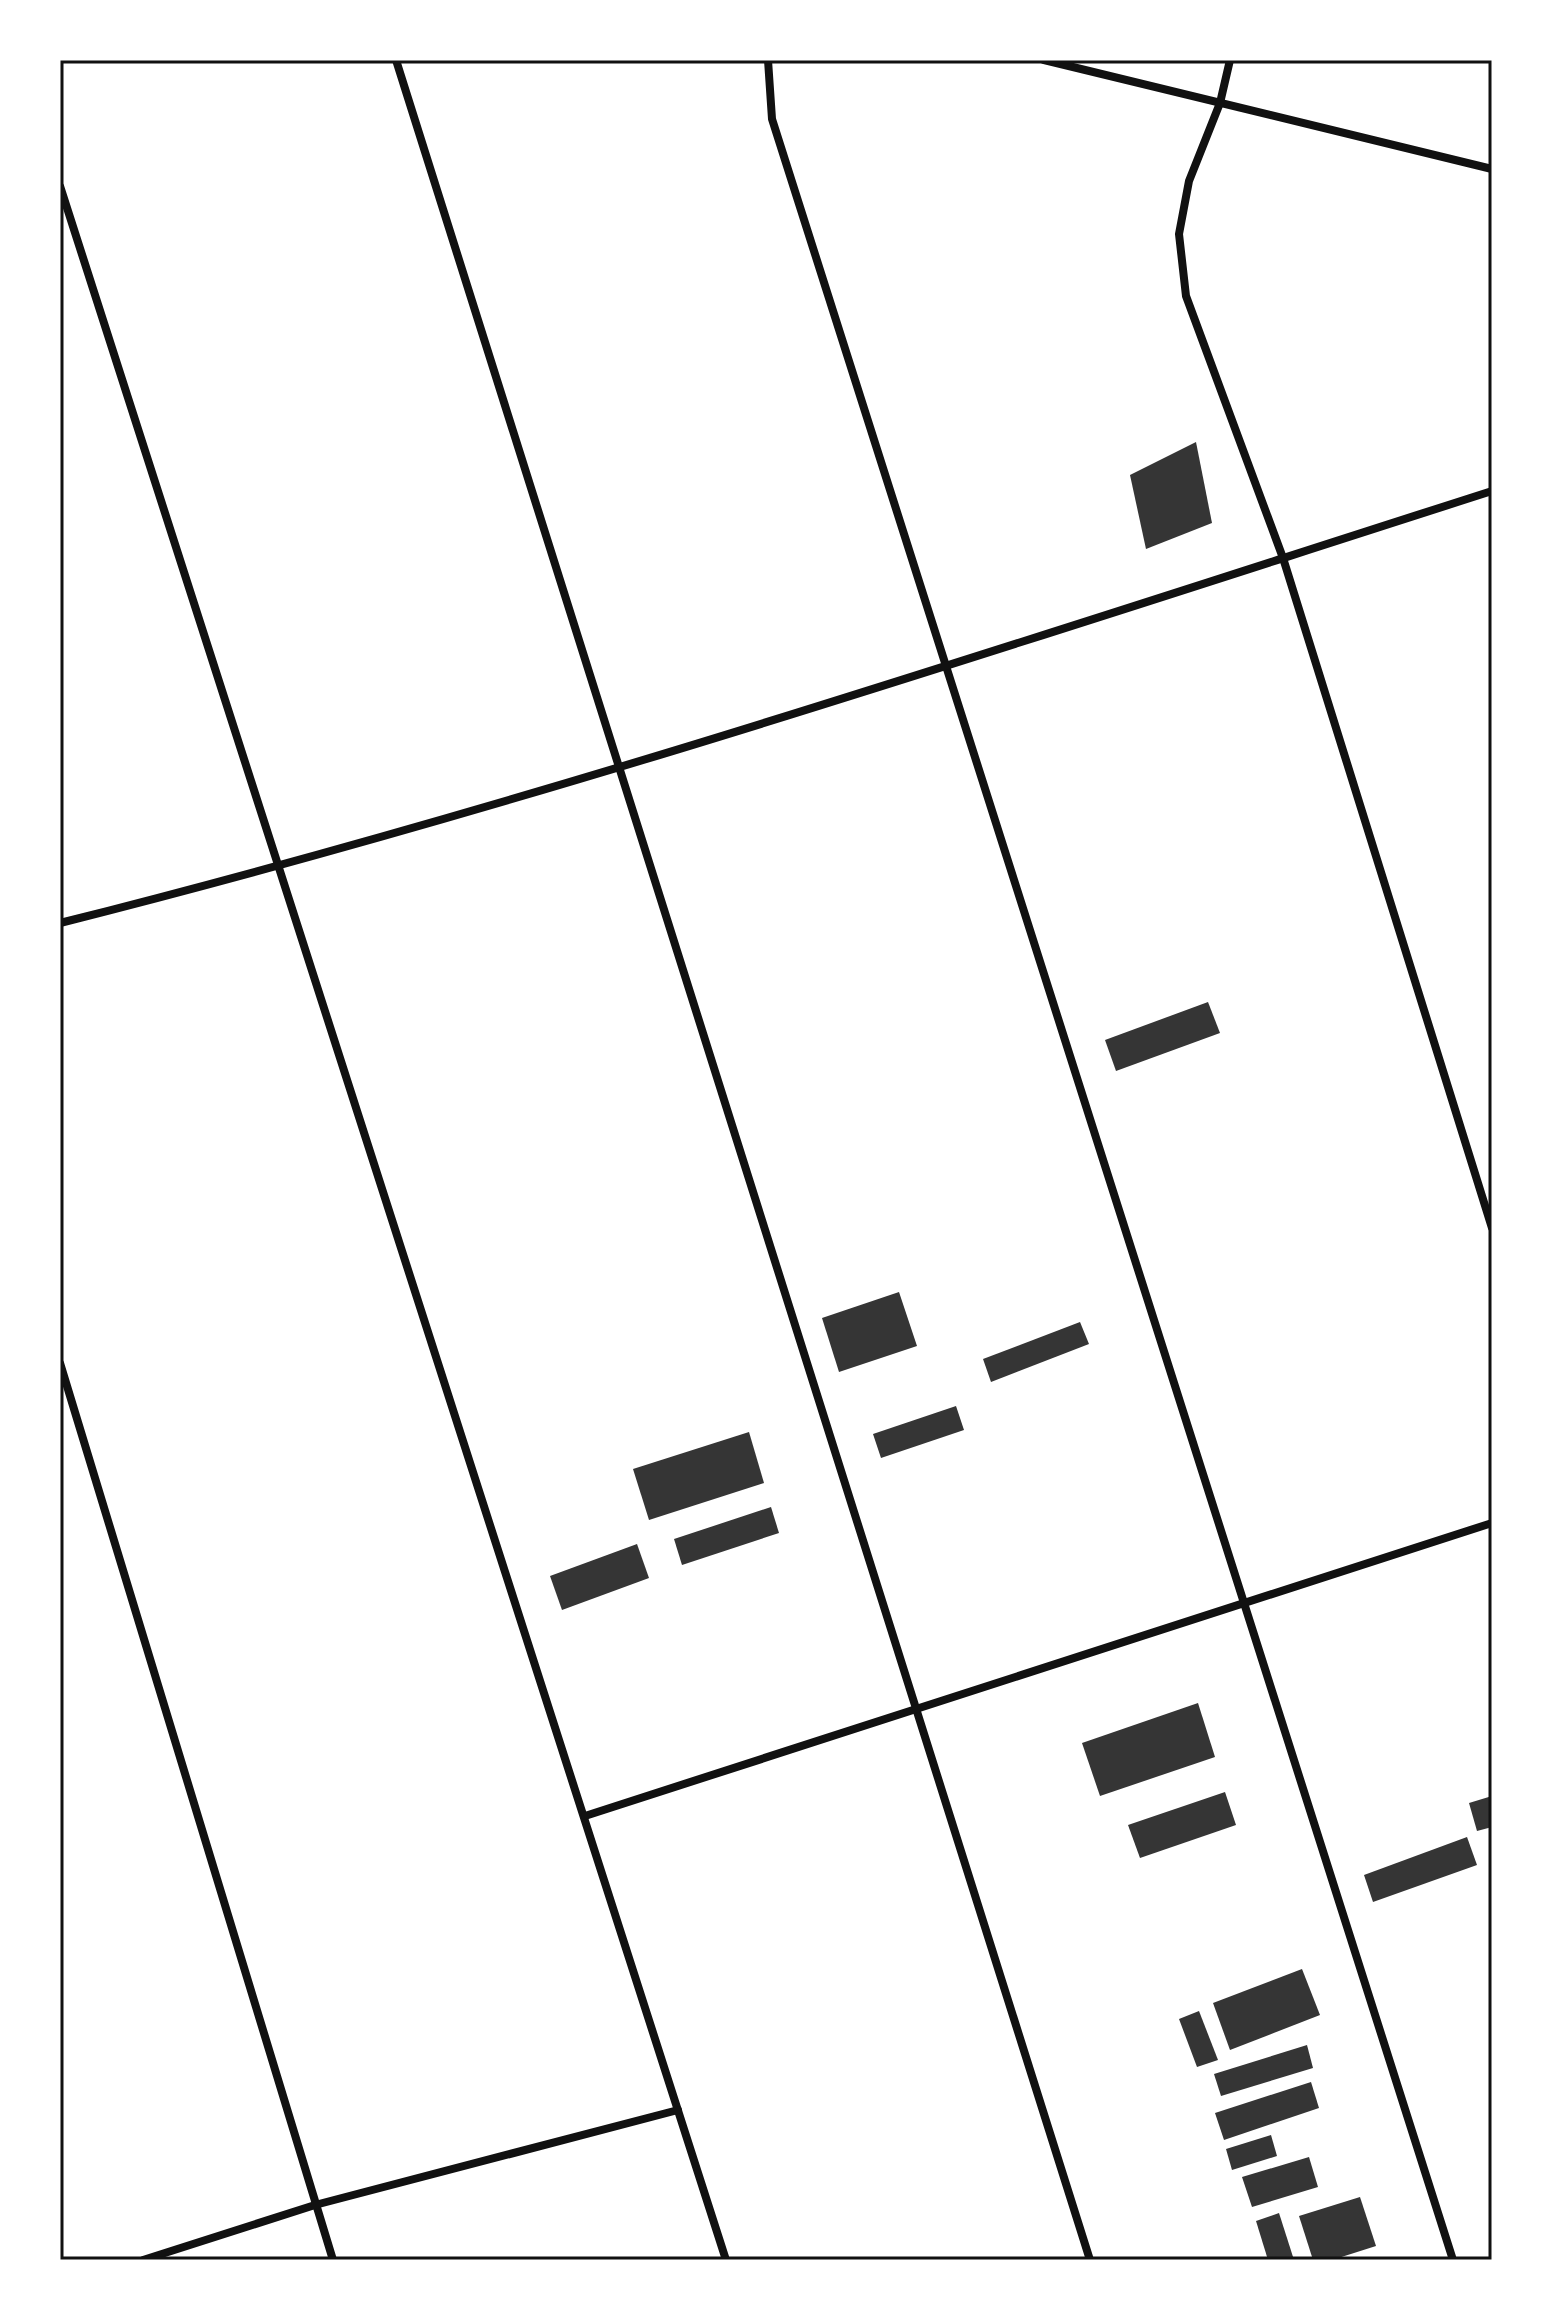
<svg xmlns="http://www.w3.org/2000/svg" width="1552" height="2320" viewBox="0 0 1552 2320" font-family="Karla,sans-serif">
<style>
.building{fill:#353535}
.lines{fill:none;stroke-linecap:round;stroke-linejoin:round}
.minor{stroke:#111;stroke-width:8}
.neatline{fill:none;stroke:#111;stroke-width:3}
</style>
<rect width="100%" height="100%" fill="#fff"/>
<!-- building -->
<g class="building">
<polygon points="1196,442 1212,523 1146,549 1130,475"/>
<polygon points="1208,1002 1220,1033 1116,1071 1105,1040"/>
<polygon points="899,1292 917,1346 839,1372 822,1318"/>
<polygon points="1080,1322 1089,1344 991,1382 983,1359"/>
<polygon points="956,1406 964,1430 881,1458 873,1434"/>
<polygon points="749,1432 764,1483 649,1520 633,1469"/>
<polygon points="771,1507 779,1533 682,1565 674,1539"/>
<polygon points="637,1544 649,1578 562,1610 550,1576"/>
<polygon points="1198,1703 1215,1757 1100,1796 1082,1743"/>
<polygon points="1225,1792 1236,1825 1140,1858 1128,1825"/>
<polygon points="1492,1796 1492,1827 1477,1831 1469,1803"/>
<polygon points="1467,1837 1477,1865 1373,1902 1364,1875"/>
<polygon points="1302,1969 1320,2015 1230,2050 1213,2003"/>
<polygon points="1199,2011 1218,2060 1197,2067 1179,2019"/>
<polygon points="1307,2045 1313,2068 1221,2096 1214,2074"/>
<polygon points="1311,2082 1319,2108 1224,2140 1215,2113"/>
<polygon points="1271,2135 1277,2156 1232,2170 1226,2149"/>
<polygon points="1309,2157 1318,2187 1252,2207 1242,2177"/>
<polygon points="1360,2197 1376,2246 1332,2260 1313,2260 1299,2216"/>
<polygon points="1279,2213 1294,2260 1268,2260 1256,2221"/>
</g>
<g class="lines">
<!-- minor -->
<g class="minor">
<polyline points="396,60 1090,2260"/>
<polyline points="768,60 772,119 1453,2260"/>
<polyline points="1044,60 1492,169"/>
<polyline points="1230,60 1220,103 1189,181 1179,234 1186,296 1283,558 1492,1228"/>
<path d="M60,186C278,879 507,1568 726,2260"/>
<path d="M60,923C544,801 1017,643 1492,491"/>
<polyline points="60,1363 333,2260"/>
<polyline points="585,1816 1492,1523"/>
<polyline points="143,2260 315,2205 678,2110"/>
</g>
</g>
<!-- border -->
<rect width="1552" height="2320" fill="none" stroke="#ffffff" stroke-width="124"/>
<rect x="62" y="62" width="1428" height="2196" class="neatline"/>
</svg>
